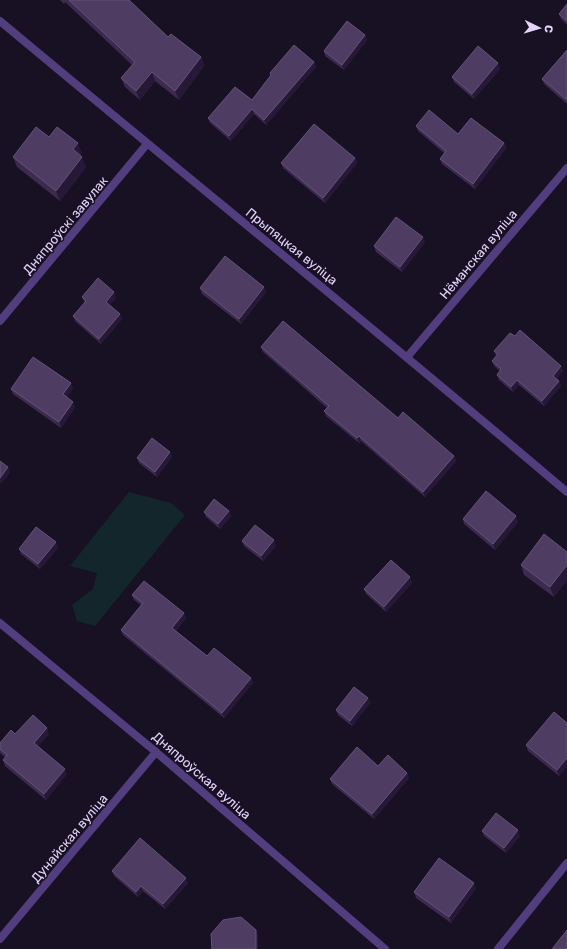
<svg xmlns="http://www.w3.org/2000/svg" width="567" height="949" viewBox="0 0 567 949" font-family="Rubik,sans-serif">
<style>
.green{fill:#13262c}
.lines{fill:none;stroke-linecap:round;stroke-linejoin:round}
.street{stroke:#523e7f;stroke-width:8}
.wall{fill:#3c2a4f}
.shaded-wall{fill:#261836}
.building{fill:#4e3c62;stroke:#65547a}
.labels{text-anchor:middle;stroke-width:3;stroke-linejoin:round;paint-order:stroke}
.street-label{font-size:13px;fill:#e4d4fc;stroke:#181023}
</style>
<rect width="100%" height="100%" fill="#181023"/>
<!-- green -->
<polygon class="green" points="129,492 171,503 185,515 95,626 77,621 72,605 93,589 97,573 70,566"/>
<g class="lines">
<!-- street -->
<g class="street">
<path d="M0,21C188,178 380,333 567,492"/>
<polyline points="0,321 147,144"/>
<polyline points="408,356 567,168"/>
<polyline points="0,623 156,752 385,949"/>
<polyline points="0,939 156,752"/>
<polyline points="498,949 567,863"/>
</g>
</g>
<!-- wall -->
<g class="wall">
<polygon points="60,0 129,0 168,37 201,57 204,66 179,100 155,81 140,100 125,87 121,78 132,65 65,2 64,4"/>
<polygon points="567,4 567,25 561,19 559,14"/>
<polygon points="365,35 367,40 344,70 325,56 324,51"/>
<polygon points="567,50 567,104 544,84 542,79"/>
<polygon points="314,62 316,67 266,125 254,114 231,141 210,123 208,118 252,100 271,76 270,73"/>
<polygon points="500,69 474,99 454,82 452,77"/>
<polygon points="416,126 504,143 506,148 475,189 442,164 440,159 444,153 418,131"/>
<polygon points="49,137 82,153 80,155 86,167 60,201 17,167 13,157"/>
<polygon points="355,158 357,163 325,203 283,168 281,163"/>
<polygon points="425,242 402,272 376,252 374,246"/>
<polygon points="200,288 266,292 241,324 202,294"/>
<polygon points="82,297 116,298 109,305 122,319 101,344 75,321 73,316 85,303"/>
<polygon points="515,336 561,366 563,371 556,379 559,381 561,386 544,406 519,385 513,392 499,380 497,375 500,371 494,366 492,361 496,356 494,351"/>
<polygon points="261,347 398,418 454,456 456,461 425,497 361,441 359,443 326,416 324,411 327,408 263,352"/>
<polygon points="11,389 73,389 66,397 75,407 61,428 13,394"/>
<polygon points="170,452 172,457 157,477 139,463 137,458"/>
<polygon points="229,511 231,516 220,529 206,517 204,512"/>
<polygon points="463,519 518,522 495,550 464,524"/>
<polygon points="242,541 276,546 263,561 244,546"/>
<polygon points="58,548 40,569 21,554 19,549"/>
<polygon points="567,552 567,580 554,597 524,575 521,565"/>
<polygon points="410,577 412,583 386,612 366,594 364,589"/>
<polygon points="132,595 184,613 186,618 176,631 207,656 251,678 253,683 224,718 123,635 121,630 141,605 134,600"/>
<polygon points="368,698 370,703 352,726 338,715 336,710"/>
<polygon points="567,723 567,766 559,776 528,751 526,745"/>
<polygon points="15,734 49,734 38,746 67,774 46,800 5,766 3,760 6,758 0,753 0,743"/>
<polygon points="378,766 407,773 409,778 374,819 332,784 330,779"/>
<polygon points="482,831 520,836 506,853 484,836"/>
<polygon points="112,871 188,883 165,909 143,891 138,897 114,876"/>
<polygon points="476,888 451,923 416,898 414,892"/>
</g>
<!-- shaded-wall -->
<g class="shaded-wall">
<polygon points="365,35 367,40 344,70 342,65"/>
<polygon points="201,57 204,66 179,100 175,91"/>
<polygon points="314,62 316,67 266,125 264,120"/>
<polygon points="498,63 500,69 474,99 472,94"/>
<polygon points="152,72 155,81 140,100 136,91"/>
<polygon points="252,109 254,114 231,141 229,136"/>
<polygon points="78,143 82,153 77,160 73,149"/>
<polygon points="504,143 506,148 475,189 473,184"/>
<polygon points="82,157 86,167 60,201 56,191"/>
<polygon points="355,158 357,163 325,203 323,198"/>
<polygon points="423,237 425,242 402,272 400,267"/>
<polygon points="264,287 266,292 241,324 239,319"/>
<polygon points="114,292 116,298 108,307 106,302"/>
<polygon points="120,314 122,319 101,344 99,339"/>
<polygon points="561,366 563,371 555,381 553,376"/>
<polygon points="517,380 519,385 513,392 511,387"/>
<polygon points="559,381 561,386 544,406 542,401"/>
<polygon points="71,383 73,389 65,400 63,394"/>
<polygon points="73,402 75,407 61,428 59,422"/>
<polygon points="359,436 361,441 359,443 357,438"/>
<polygon points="170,452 172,457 157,477 155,472"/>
<polygon points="454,456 456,461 425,497 423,492"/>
<polygon points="8,467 10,473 0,485 0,478"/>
<polygon points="229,511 231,516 220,529 218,524"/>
<polygon points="516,516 518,522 495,550 493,544"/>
<polygon points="274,540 276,546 263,561 261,556"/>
<polygon points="56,542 58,548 40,569 38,564"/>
<polygon points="567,565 567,580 554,597 550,587"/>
<polygon points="410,577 412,583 386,612 384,607"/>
<polygon points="184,613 186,618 174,633 172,628"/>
<polygon points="251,678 253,683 224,718 222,713"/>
<polygon points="368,698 370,703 352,726 350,721"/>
<polygon points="47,728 49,734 36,748 34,743"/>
<polygon points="567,758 567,766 559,776 557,770"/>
<polygon points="65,769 67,774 46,800 44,794"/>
<polygon points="407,773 409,778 374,819 372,814"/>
<polygon points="518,830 520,836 506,853 504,848"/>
<polygon points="186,878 188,883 165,909 163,904"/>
<polygon points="474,883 476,888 451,923 449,917"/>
<polygon points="141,886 143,891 138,897 136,892"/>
<polygon points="256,930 258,935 258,949 256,949"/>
</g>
<!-- building -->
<g class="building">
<polygon points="69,0 129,0 168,37 171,34 201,57 175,91 152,72 136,91 121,78 135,62"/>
<polygon points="567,4 567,21 559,14"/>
<polygon points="347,21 365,35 342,65 324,51"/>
<polygon points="294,45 314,62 264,120 252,109 229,136 208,118 235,87 252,100 271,75 270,73"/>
<polygon points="478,46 498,63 472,94 452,77"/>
<polygon points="567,50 567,100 542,79"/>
<polygon points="429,110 458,134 471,118 504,143 473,184 440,159 446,151 416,126"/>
<polygon points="314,124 355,158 323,198 281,163"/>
<polygon points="36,127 49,137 57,127 78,143 73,149 82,157 56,191 13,157"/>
<polygon points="396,217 423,237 400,267 374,246"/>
<polygon points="225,256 264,287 239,319 200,288"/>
<polygon points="98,278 114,292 106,302 120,314 99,339 73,316 86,301 82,297"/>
<polygon points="283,321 398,418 403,412 454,456 423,492 359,436 357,438 324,411 329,406 261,347"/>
<polygon points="520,330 561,366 553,376 559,381 542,401 517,380 511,387 497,375 501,369 492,361 498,354 494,351 510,333 515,336"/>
<polygon points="33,357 71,383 63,394 73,402 59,422 11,389"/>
<polygon points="152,438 170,452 155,472 137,458"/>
<polygon points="0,461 8,467 0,478"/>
<polygon points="486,491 516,516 493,544 463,519"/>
<polygon points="214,499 229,511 218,524 204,512"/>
<polygon points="255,525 274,540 261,556 242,541"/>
<polygon points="36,527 56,542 38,564 19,549"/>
<polygon points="544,534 567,552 567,565 550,587 521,565"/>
<polygon points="391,560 410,577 384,607 364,589"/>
<polygon points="144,581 184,613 172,628 207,656 214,648 251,678 222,713 121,630 143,603 132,595"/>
<polygon points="354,687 368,698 350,721 336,710"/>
<polygon points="554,712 567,723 567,758 557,770 526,745"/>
<polygon points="33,715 47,728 34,743 65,769 44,794 3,760 7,755 0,749 0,743 11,730 15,734"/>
<polygon points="357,747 378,766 388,755 407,773 372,814 330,779"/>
<polygon points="496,813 518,830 504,848 482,831"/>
<polygon points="140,838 186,878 163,904 141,886 136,892 112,871"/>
<polygon points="439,858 474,883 449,917 414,892"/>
<polygon points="241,917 256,930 256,949 212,949 211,934 223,920"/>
<polygon points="567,930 567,949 552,949"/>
</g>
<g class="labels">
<!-- street labels -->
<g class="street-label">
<text transform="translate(65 225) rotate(-50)" y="5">Дняпроўскі завулак</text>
<text transform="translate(292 246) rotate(39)" y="5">Прыпяцкая вуліца</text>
<text transform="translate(478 254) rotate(-50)" y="5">Нёманская вуліца</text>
<text transform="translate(202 775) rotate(41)" y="5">Дняпроўская вуліца</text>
<text transform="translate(69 838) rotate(-50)" y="5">Дунайская вуліца</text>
</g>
</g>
<!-- north arrow -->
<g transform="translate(539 28) rotate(95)" stroke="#181023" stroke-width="3" paint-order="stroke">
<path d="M0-3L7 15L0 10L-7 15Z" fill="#e4d4fc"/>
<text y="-6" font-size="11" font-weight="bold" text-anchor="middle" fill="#e4d4fc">С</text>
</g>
</svg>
